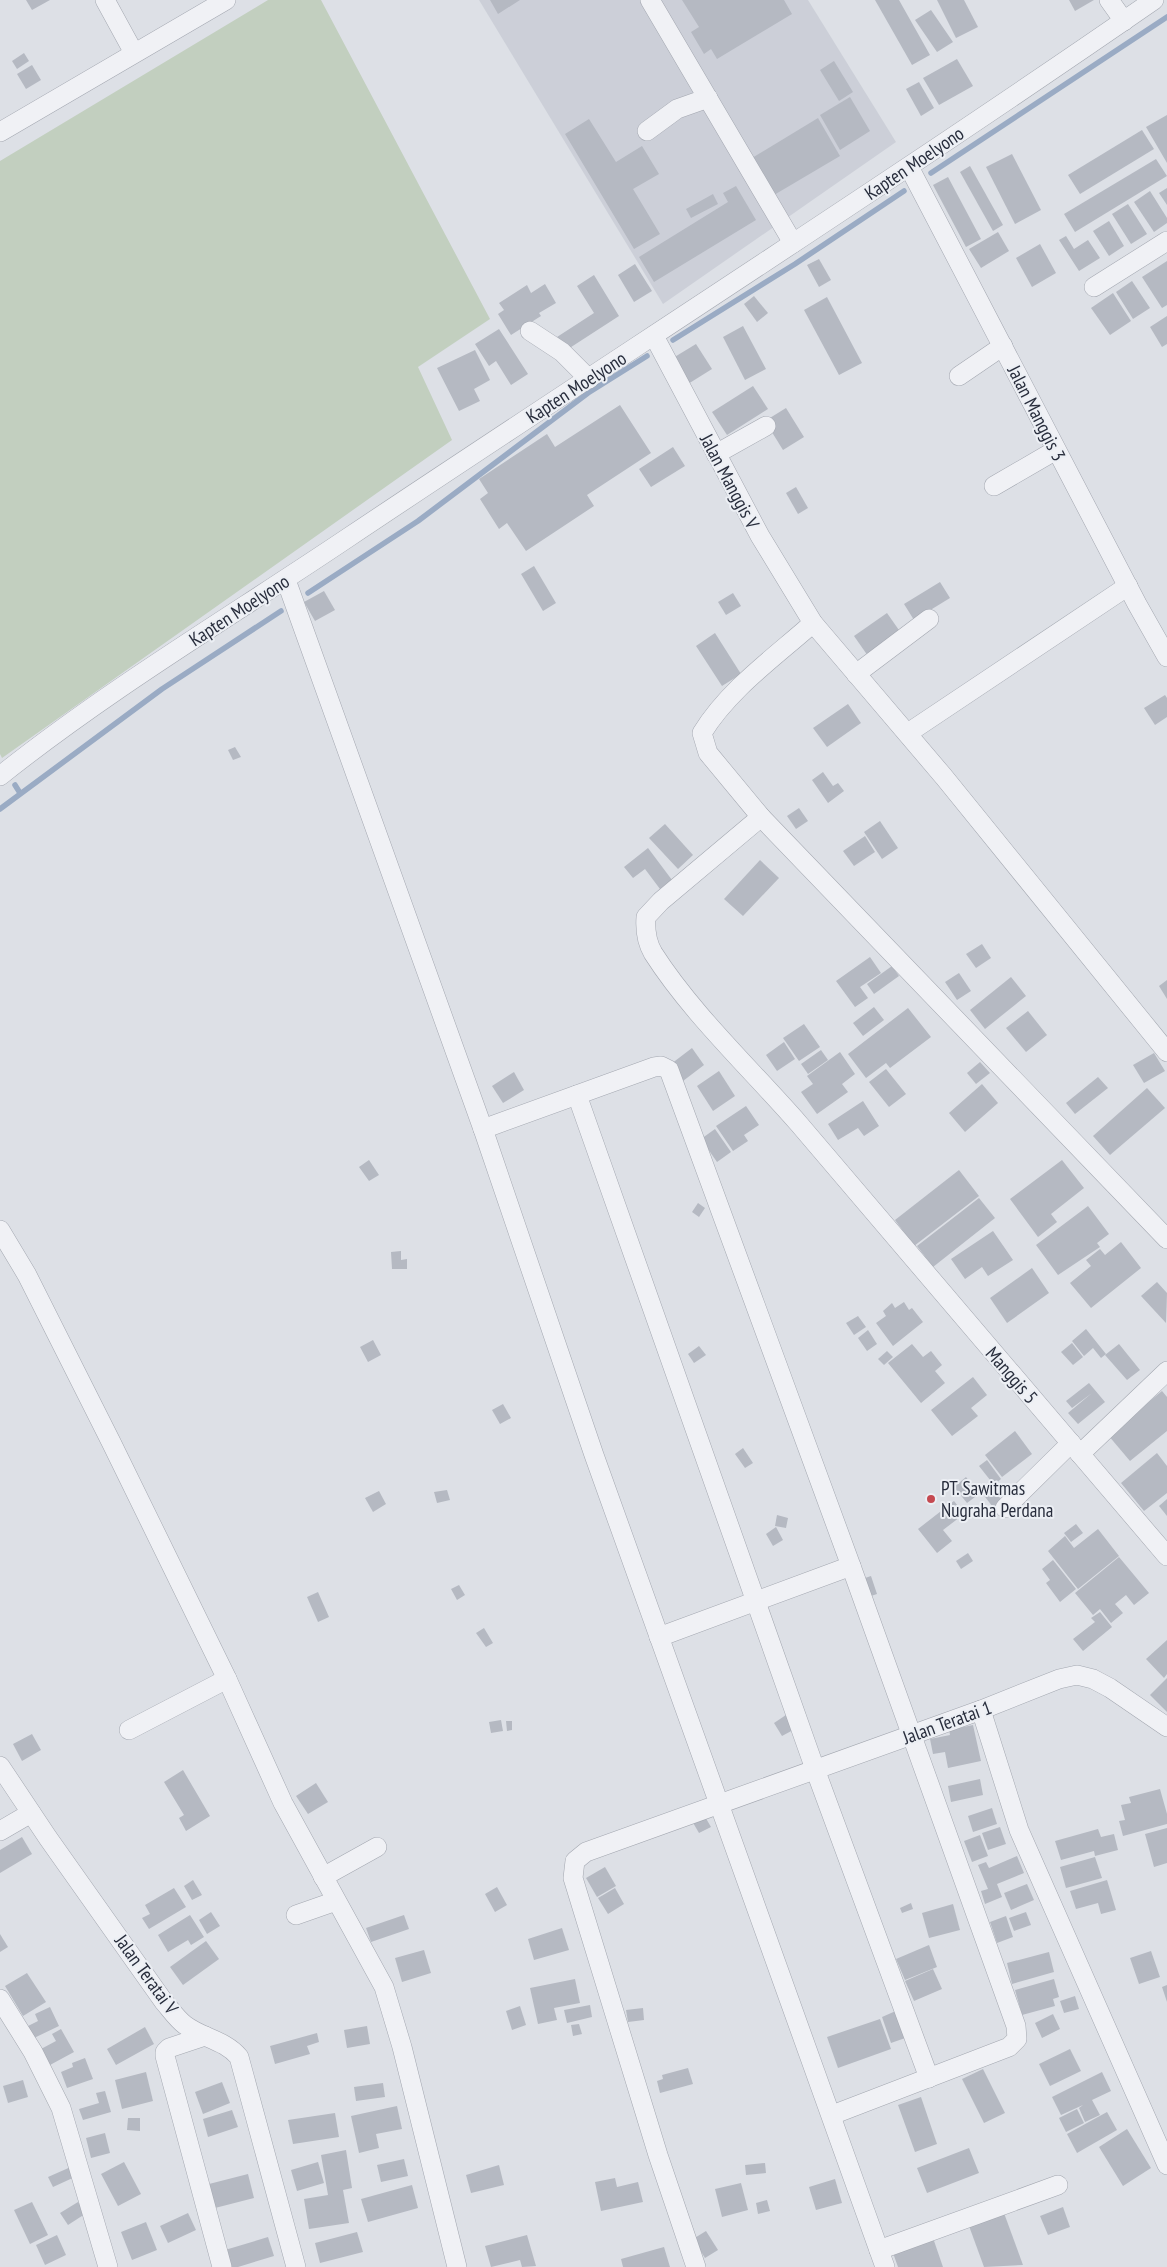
<svg xmlns="http://www.w3.org/2000/svg" width="1167" height="2267" viewBox="0 0 1167 2267" font-family="'PT Sans Narrow',sans-serif">
<style>
.built{fill:#cccfd8}
.green{fill:#c2cfbf}
.lines{fill:none;stroke-linecap:round;stroke-linejoin:round}
.stream{stroke:#9aabc4;stroke-width:5.5}
.building{fill:#b5b9c2}
.minor-casing{stroke:#a3a7b0;stroke-width:20}
.minor{stroke:#f0f1f5;stroke-width:19}
.poi-dot{fill:#c54950;stroke:#eceff4;stroke-width:2}
.labels{text-anchor:middle;stroke-width:4;stroke-linejoin:round;paint-order:stroke}
.street-label{font-size:19px;fill:#282d3c;stroke:#eceff4}
.poi-label{font-size:19px;fill:#282d3c;stroke:#eceff4;text-anchor:start}
</style>
<rect width="100%" height="100%" fill="#dde0e6"/>
<!-- built -->
<polygon class="built" points="479,0 808,0 896,142 663,304"/>
<!-- green -->
<polygon class="green" points="268,0 321,0 490,319 418,367 452,440 2,758 0,754 0,161"/>
<g class="lines">
<!-- stream -->
<g class="stream">
<polyline points="931,173 1167,17"/>
<polyline points="673,340 795,264 904,191"/>
<polyline points="308,593 418,521 588,393 647,356"/>
<polyline points="15,785 20,793"/>
<polyline points="0,809 162,689 281,611"/>
</g>
</g>
<!-- building -->
<g class="building">
<polygon points="26,0 50,0 32,10"/>
<polygon points="490,0 520,0 498,14"/>
<polygon points="682,0 784,0 792,14 717,59 711,49 704,54 691,32 699,27"/>
<polygon points="875,0 899,0 930,55 912,65"/>
<polygon points="937,0 964,0 978,27 956,38"/>
<polygon points="1069,0 1094,0 1075,11"/>
<polygon points="931,10 953,42 937,52 915,20"/>
<polygon points="24,53 29,61 17,69 12,61"/>
<polygon points="957,59 973,86 939,105 923,78"/>
<polygon points="834,61 853,92 839,101 820,70"/>
<polygon points="32,65 41,80 26,89 17,74"/>
<polygon points="919,82 934,108 921,116 906,89"/>
<polygon points="850,97 870,131 840,150 820,115"/>
<polygon points="1167,115 1167,163 1146,127"/>
<polygon points="818,118 840,156 774,195 752,158"/>
<polygon points="589,119 616,162 642,146 659,174 633,189 660,234 634,249 565,134"/>
<polygon points="1142,130 1154,149 1080,194 1068,175"/>
<polygon points="1012,154 1041,210 1015,224 986,167"/>
<polygon points="1156,159 1167,176 1075,232 1064,214"/>
<polygon points="970,166 1003,225 993,231 960,172"/>
<polygon points="948,177 981,239 966,247 933,185"/>
<polygon points="736,186 756,220 654,282 639,257 728,202 723,193"/>
<polygon points="1167,188 1167,205 1159,193"/>
<polygon points="1150,191 1167,218 1167,223 1154,232 1134,202"/>
<polygon points="713,194 718,204 691,218 686,209"/>
<polygon points="1128,204 1147,234 1131,244 1112,214"/>
<polygon points="1109,221 1124,246 1109,256 1093,231"/>
<polygon points="998,232 1009,251 981,268 969,249"/>
<polygon points="1066,236 1074,249 1088,240 1100,258 1079,271 1059,240"/>
<polygon points="1040,244 1056,273 1032,287 1016,258"/>
<polygon points="819,259 831,280 819,287 807,265"/>
<polygon points="1167,261 1167,305 1162,308 1142,277"/>
<polygon points="635,264 652,291 634,302 618,275"/>
<polygon points="594,275 619,316 565,351 557,337 594,313 577,286"/>
<polygon points="1132,281 1150,308 1133,319 1116,292"/>
<polygon points="545,284 556,303 539,313 541,316 511,335 498,314 504,310 499,303 527,285 531,293"/>
<polygon points="1113,293 1131,321 1110,335 1091,308"/>
<polygon points="754,296 768,313 757,322 744,304"/>
<polygon points="827,297 862,363 839,375 804,310"/>
<polygon points="1167,316 1167,344 1162,347 1150,327"/>
<polygon points="743,326 766,369 745,380 723,337"/>
<polygon points="499,329 528,374 511,385 496,361 489,366 475,344"/>
<polygon points="696,344 712,369 688,384 673,358"/>
<polygon points="475,350 490,380 474,389 480,401 459,411 437,368"/>
<polygon points="753,386 768,409 727,435 712,412"/>
<polygon points="620,405 651,453 587,495 594,506 526,551 507,523 499,529 480,499 488,493 479,479 547,434 555,447"/>
<polygon points="786,408 804,437 783,450 765,421"/>
<polygon points="673,447 685,466 651,487 639,469"/>
<polygon points="796,487 808,508 798,514 786,493"/>
<polygon points="534,566 556,603 543,611 521,574"/>
<polygon points="940,582 950,598 914,620 904,604"/>
<polygon points="324,591 335,610 315,621 304,602"/>
<polygon points="733,593 741,606 726,615 718,602"/>
<polygon points="887,613 901,633 868,656 854,636"/>
<polygon points="715,633 741,674 722,686 696,646"/>
<polygon points="1165,695 1167,698 1167,717 1155,725 1144,708"/>
<polygon points="848,704 861,723 827,747 813,728"/>
<polygon points="235,747 241,757 233,760 228,750"/>
<polygon points="823,772 833,786 838,783 844,791 828,803 812,780"/>
<polygon points="799,808 808,821 796,829 787,816"/>
<polygon points="880,821 898,848 882,859 864,832"/>
<polygon points="665,824 693,855 678,869 649,838"/>
<polygon points="865,836 875,852 854,866 843,851"/>
<polygon points="648,848 672,880 660,889 645,869 633,878 624,867"/>
<polygon points="760,860 779,878 743,916 724,899"/>
<polygon points="982,944 991,958 976,968 966,954"/>
<polygon points="870,957 881,973 860,987 868,998 855,1007 836,981"/>
<polygon points="892,966 899,976 874,994 867,984"/>
<polygon points="959,973 971,991 957,1000 945,982"/>
<polygon points="1011,977 1026,996 985,1029 970,1010"/>
<polygon points="1167,980 1167,999 1159,986"/>
<polygon points="874,1007 884,1020 863,1036 853,1023"/>
<polygon points="908,1008 931,1037 890,1068 886,1063 866,1078 848,1054"/>
<polygon points="1028,1011 1047,1035 1026,1052 1006,1028"/>
<polygon points="804,1024 820,1047 799,1061 783,1038"/>
<polygon points="784,1042 795,1059 777,1071 766,1055"/>
<polygon points="692,1048 704,1065 683,1081 671,1064"/>
<polygon points="821,1050 828,1060 808,1074 801,1064"/>
<polygon points="840,1052 855,1074 842,1084 848,1092 817,1114 801,1092 813,1084 807,1076"/>
<polygon points="1154,1053 1165,1071 1144,1083 1133,1065"/>
<polygon points="980,1062 990,1073 976,1084 967,1073"/>
<polygon points="886,1069 906,1094 889,1107 869,1082"/>
<polygon points="719,1071 735,1096 713,1111 697,1086"/>
<polygon points="514,1072 524,1090 503,1103 492,1086"/>
<polygon points="1098,1077 1108,1088 1075,1114 1066,1103"/>
<polygon points="982,1084 998,1103 965,1132 949,1113"/>
<polygon points="1147,1088 1165,1108 1110,1155 1093,1136"/>
<polygon points="863,1101 879,1126 864,1136 858,1128 838,1140 828,1124"/>
<polygon points="746,1106 759,1125 744,1135 748,1141 733,1151 716,1126"/>
<polygon points="715,1129 731,1152 717,1162 701,1139"/>
<polygon points="369,1160 379,1175 369,1181 359,1167"/>
<polygon points="1062,1160 1084,1188 1051,1214 1057,1222 1038,1237 1010,1199"/>
<polygon points="959,1170 979,1196 914,1246 895,1220"/>
<polygon points="979,1198 995,1218 933,1267 917,1246"/>
<polygon points="698,1203 705,1208 699,1217 692,1212"/>
<polygon points="1088,1206 1109,1234 1097,1243 1100,1247 1058,1275 1036,1245"/>
<polygon points="993,1231 1013,1260 988,1276 982,1267 965,1279 951,1259"/>
<polygon points="1121,1242 1141,1268 1091,1308 1070,1283 1091,1266 1086,1260 1100,1249 1105,1255"/>
<polygon points="401,1251 401,1260 407,1259 407,1269 392,1269 391,1252"/>
<polygon points="1032,1268 1049,1293 1007,1323 990,1298"/>
<polygon points="1157,1282 1167,1293 1166,1323 1141,1296"/>
<polygon points="904,1302 909,1310 912,1308 923,1322 893,1346 876,1323 886,1316 883,1311 892,1303 895,1308"/>
<polygon points="858,1316 866,1327 854,1335 846,1323"/>
<polygon points="1086,1329 1106,1354 1101,1358 1093,1348 1084,1356 1072,1341"/>
<polygon points="868,1330 877,1344 867,1351 858,1338"/>
<polygon points="373,1340 381,1355 368,1362 360,1347"/>
<polygon points="1072,1343 1083,1357 1073,1365 1061,1352"/>
<polygon points="912,1344 923,1357 931,1351 942,1365 935,1371 945,1383 921,1403 888,1363"/>
<polygon points="1119,1344 1140,1370 1127,1380 1105,1355"/>
<polygon points="699,1346 706,1355 694,1363 688,1354"/>
<polygon points="887,1351 893,1357 884,1365 878,1359"/>
<polygon points="973,1377 987,1395 971,1408 978,1416 952,1436 931,1410"/>
<polygon points="1089,1383 1105,1402 1078,1424 1068,1413 1092,1393 1072,1408 1066,1401"/>
<polygon points="1162,1391 1167,1397 1167,1431 1130,1461 1108,1435"/>
<polygon points="503,1404 511,1418 500,1424 492,1410"/>
<polygon points="1015,1431 1032,1454 1002,1477 985,1455"/>
<polygon points="743,1448 753,1463 745,1468 735,1454"/>
<polygon points="1157,1453 1167,1466 1167,1493 1144,1511 1121,1483"/>
<polygon points="987,1460 1001,1479 994,1485 979,1466"/>
<polygon points="966,1477 979,1494 967,1503 954,1487"/>
<polygon points="990,1486 1005,1504 996,1511 982,1493"/>
<polygon points="447,1490 450,1500 437,1503 434,1492"/>
<polygon points="379,1491 386,1504 373,1512 365,1498"/>
<polygon points="1167,1499 1167,1516 1159,1506"/>
<polygon points="954,1501 964,1514 943,1530 952,1541 937,1553 918,1529"/>
<polygon points="777,1515 788,1518 786,1528 775,1526"/>
<polygon points="1076,1524 1083,1533 1071,1542 1064,1533"/>
<polygon points="776,1527 783,1540 773,1546 766,1534"/>
<polygon points="1098,1529 1119,1556 1078,1589 1048,1551 1065,1536 1074,1548"/>
<polygon points="968,1553 973,1561 961,1569 956,1561"/>
<polygon points="1119,1557 1149,1593 1134,1605 1126,1595 1115,1604 1123,1613 1111,1623 1100,1609 1093,1615 1075,1593"/>
<polygon points="1053,1560 1076,1589 1060,1602 1046,1583 1050,1580 1042,1569"/>
<polygon points="871,1576 877,1594 868,1597 862,1579"/>
<polygon points="459,1585 465,1595 457,1600 451,1589"/>
<polygon points="318,1592 329,1617 318,1622 307,1597"/>
<polygon points="1100,1612 1112,1627 1083,1651 1073,1639 1095,1622 1091,1618"/>
<polygon points="484,1628 493,1643 486,1647 476,1633"/>
<polygon points="1167,1640 1167,1674 1164,1678 1146,1659"/>
<polygon points="1167,1678 1167,1712 1150,1695"/>
<polygon points="786,1715 795,1729 782,1736 774,1723"/>
<polygon points="501,1720 503,1731 491,1733 489,1722"/>
<polygon points="506,1721 512,1721 512,1730 507,1731"/>
<polygon points="973,1725 981,1761 948,1768 945,1752 933,1754 930,1739 950,1735 949,1730"/>
<polygon points="32,1734 41,1750 22,1761 13,1744"/>
<polygon points="183,1770 210,1816 186,1831 179,1818 184,1815 164,1782"/>
<polygon points="980,1779 983,1795 951,1802 948,1786"/>
<polygon points="316,1783 328,1802 308,1814 296,1796"/>
<polygon points="1160,1789 1167,1814 1167,1824 1123,1836 1119,1821 1125,1820 1121,1805 1131,1803 1129,1797"/>
<polygon points="992,1808 997,1824 973,1832 968,1816"/>
<polygon points="704,1815 711,1827 699,1833 692,1821"/>
<polygon points="1000,1827 1006,1844 988,1850 982,1833"/>
<polygon points="1167,1828 1167,1863 1154,1867 1145,1834"/>
<polygon points="1098,1829 1101,1837 1114,1834 1118,1850 1095,1856 1094,1851 1061,1860 1055,1841"/>
<polygon points="980,1835 988,1856 972,1862 964,1841"/>
<polygon points="22,1837 32,1854 0,1873 0,1850"/>
<polygon points="1017,1856 1024,1873 997,1884 1002,1897 985,1904 981,1891 988,1889 978,1865 986,1862 989,1868"/>
<polygon points="1095,1857 1102,1878 1066,1888 1060,1867"/>
<polygon points="605,1867 616,1886 597,1897 586,1878"/>
<polygon points="193,1880 202,1895 192,1900 184,1886"/>
<polygon points="1107,1880 1116,1910 1101,1914 1098,1903 1076,1909 1070,1891"/>
<polygon points="1027,1884 1034,1900 1011,1910 1004,1893"/>
<polygon points="497,1887 507,1905 495,1912 485,1894"/>
<polygon points="174,1888 186,1907 149,1929 142,1918 150,1914 145,1905"/>
<polygon points="615,1888 624,1904 608,1914 598,1898"/>
<polygon points="911,1903 913,1909 902,1913 900,1908"/>
<polygon points="953,1904 960,1930 929,1938 922,1913"/>
<polygon points="211,1912 220,1926 207,1934 199,1920"/>
<polygon points="1026,1912 1031,1925 1014,1931 1009,1918"/>
<polygon points="190,1915 204,1937 191,1945 188,1940 168,1952 158,1935"/>
<polygon points="404,1915 409,1929 371,1942 366,1928"/>
<polygon points="1006,1916 1013,1937 997,1943 990,1922"/>
<polygon points="562,1928 569,1950 534,1960 528,1939"/>
<polygon points="0,1934 8,1947 0,1952"/>
<polygon points="206,1941 219,1959 183,1985 170,1967"/>
<polygon points="929,1945 937,1967 905,1980 896,1959"/>
<polygon points="424,1950 431,1973 402,1982 395,1958"/>
<polygon points="1151,1951 1160,1977 1139,1984 1130,1958"/>
<polygon points="1049,1952 1054,1972 1012,1984 1007,1963"/>
<polygon points="933,1969 942,1989 914,2001 905,1981"/>
<polygon points="27,1973 46,2002 23,2016 5,1986"/>
<polygon points="575,1979 580,2003 554,2008 557,2020 538,2024 530,1988"/>
<polygon points="1054,1979 1059,1997 1053,1999 1055,2006 1022,2015 1015,1990"/>
<polygon points="1167,1985 1167,2002 1162,1987"/>
<polygon points="1075,1996 1079,2009 1064,2013 1060,2001"/>
<polygon points="590,2005 592,2017 567,2023 564,2010"/>
<polygon points="520,2006 526,2025 512,2030 506,2011"/>
<polygon points="50,2007 59,2026 34,2038 28,2026 38,2021 35,2014"/>
<polygon points="643,2008 644,2020 628,2022 626,2010"/>
<polygon points="898,2010 908,2037 891,2043 882,2017"/>
<polygon points="1053,2014 1060,2029 1042,2038 1035,2023"/>
<polygon points="880,2019 891,2049 838,2068 827,2037"/>
<polygon points="579,2024 582,2034 573,2036 571,2025"/>
<polygon points="367,2026 370,2044 347,2048 344,2030"/>
<polygon points="145,2027 154,2044 116,2065 107,2049"/>
<polygon points="61,2029 74,2052 50,2065 41,2049 56,2041 52,2034"/>
<polygon points="317,2033 319,2042 307,2046 310,2054 275,2064 270,2046"/>
<polygon points="1070,2049 1081,2071 1050,2086 1039,2064"/>
<polygon points="85,2058 93,2079 67,2088 61,2072 73,2067 72,2063"/>
<polygon points="688,2068 693,2084 660,2093 657,2081 663,2079 662,2075"/>
<polygon points="983,2069 1005,2113 984,2123 962,2079"/>
<polygon points="146,2072 153,2101 122,2109 115,2080"/>
<polygon points="1102,2072 1111,2091 1092,2100 1100,2115 1085,2122 1079,2108 1083,2105 1061,2115 1052,2097"/>
<polygon points="23,2080 28,2097 8,2103 3,2086"/>
<polygon points="222,2082 230,2103 203,2114 195,2092"/>
<polygon points="383,2083 385,2097 356,2101 354,2087"/>
<polygon points="105,2091 111,2112 83,2120 79,2109 99,2103 96,2093"/>
<polygon points="921,2097 937,2144 915,2152 898,2105"/>
<polygon points="397,2106 402,2129 376,2134 379,2148 359,2153 351,2116"/>
<polygon points="1077,2109 1084,2123 1066,2132 1059,2118"/>
<polygon points="232,2110 238,2127 208,2137 203,2119"/>
<polygon points="1107,2112 1117,2130 1077,2153 1067,2134"/>
<polygon points="335,2113 339,2137 293,2144 288,2120"/>
<polygon points="128,2118 140,2118 140,2131 127,2130"/>
<polygon points="1127,2129 1151,2168 1123,2186 1099,2147"/>
<polygon points="105,2133 110,2153 91,2158 86,2138"/>
<polygon points="969,2148 979,2173 927,2193 917,2168"/>
<polygon points="346,2150 352,2188 343,2190 349,2223 309,2229 304,2199 328,2195 321,2155"/>
<polygon points="404,2159 408,2176 381,2182 377,2165"/>
<polygon points="124,2162 141,2194 118,2206 101,2174"/>
<polygon points="318,2162 324,2183 297,2191 291,2170"/>
<polygon points="765,2163 766,2173 746,2175 745,2165"/>
<polygon points="499,2165 504,2185 471,2193 466,2175"/>
<polygon points="73,2166 77,2176 53,2187 48,2177"/>
<polygon points="248,2174 254,2198 215,2208 209,2184"/>
<polygon points="615,2178 617,2187 638,2182 643,2202 601,2211 595,2182"/>
<polygon points="835,2179 842,2203 816,2210 809,2187"/>
<polygon points="741,2183 748,2210 722,2217 715,2189"/>
<polygon points="412,2185 418,2208 368,2222 361,2199"/>
<polygon points="767,2200 770,2211 758,2214 756,2203"/>
<polygon points="32,2202 48,2235 30,2244 14,2210"/>
<polygon points="78,2202 85,2214 68,2225 60,2213"/>
<polygon points="1063,2207 1070,2227 1048,2235 1040,2216"/>
<polygon points="188,2213 196,2230 168,2243 160,2226"/>
<polygon points="1004,2213 1023,2265 984,2267 969,2226"/>
<polygon points="146,2222 157,2250 132,2260 121,2232"/>
<polygon points="706,2231 718,2250 705,2258 693,2239"/>
<polygon points="357,2232 363,2252 320,2263 315,2243"/>
<polygon points="57,2235 66,2255 45,2265 36,2245"/>
<polygon points="527,2235 536,2266 522,2267 520,2260 491,2267 485,2246"/>
<polygon points="268,2237 274,2256 238,2267 230,2267 225,2250"/>
<polygon points="933,2238 943,2267 898,2267 893,2253"/>
<polygon points="664,2247 670,2267 623,2267 621,2259"/>
</g>
<g class="lines">
<!-- minor casing -->
<g class="minor-casing">
<g id="minor">
<polyline points="105,0 134,53"/>
<polyline points="650,0 793,243"/>
<polyline points="1109,0 1124,21"/>
<polyline points="647,131 677,109 708,98"/>
<polyline points="0,132 226,0"/>
<polyline points="909,167 1137,604 1167,657"/>
<polyline points="1094,287 1167,241"/>
<polyline points="530,331 562,352 589,379"/>
<polyline points="654,336 760,536 813,623 944,777 1167,1052"/>
<polyline points="959,376 1003,346"/>
<polyline points="716,454 766,426"/>
<polyline points="994,486 1056,450"/>
<polyline points="286,580 483,1129 594,1455 885,2267"/>
<path d="M813,623C775,657 729,689 702,733L708,753L761,817L1167,1239"/>
<polyline points="856,674 929,619"/>
<polyline points="908,733 1128,586"/>
<path d="M0,776C109,689 230,617 346,539C615,359 888,184 1154,0"/>
<path d="M761,817L661,901L646,917C645,930 646,941 653,953C692,1014 751,1069 799,1124C921,1268 1044,1412 1167,1556"/>
<polyline points="577,1095 815,1769 929,2078"/>
<polyline points="483,1129 654,1067 661,1066 669,1070 851,1566 1016,2026 1017,2039 1009,2047 832,2115"/>
<polyline points="0,1230 27,1275 112,1444 227,1679 283,1803 384,1987 402,2047 457,2267"/>
<polyline points="1080,1454 1167,1371"/>
<polyline points="1005,1508 1071,1443"/>
<polyline points="659,1637 851,1566"/>
<polyline points="981,1710 1019,1830 1167,2165"/>
<polyline points="129,1730 227,1679"/>
<path d="M0,1766L48,1838L164,2002C171,2010 177,2019 185,2025C202,2038 225,2040 239,2057L296,2267"/>
<polyline points="0,1831 31,1813"/>
<polyline points="323,1877 377,1847"/>
<polyline points="296,1915 336,1901"/>
<polyline points="0,1999 33,2052 61,2108 108,2267"/>
<polyline points="205,2036 169,2048 165,2052 165,2056 222,2267"/>
<polyline points="879,2250 1058,2185"/>
<polyline points="696,2267 658,2155 573,1878 575,1861 586,1852 981,1710 1059,1679 1077,1675 1093,1679 1110,1688 1167,1727"/>
</g>
</g>
<!-- minor -->
<use href="#minor" class="minor"/>
</g>
<!-- markers -->
<circle class="poi-dot" cx="931" cy="1499" r="5"/>
<g class="labels">
<!-- street labels -->
<g class="street-label">
<text transform="translate(914 163) rotate(-34)" y="7">Kapten Moelyono</text>
<text transform="translate(576 387) rotate(-33)" y="7">Kapten Moelyono</text>
<text transform="translate(1037 413) rotate(63)" y="7">Jalan Manggis 3</text>
<text transform="translate(730 481) rotate(62)" y="7">Jalan Manggis V</text>
<text transform="translate(239 610) rotate(-33)" y="7">Kapten Moelyono</text>
<text transform="translate(1012 1375) rotate(49)" y="7">Manggis 5</text>
<text transform="translate(947 1722) rotate(-20)" y="7">Jalan Teratai 1</text>
<text transform="translate(147 1974) rotate(54)" y="7">Jalan Teratai V</text>
</g>
<!-- poi labels -->
<g class="poi-label">
<text x="941" y="1495">PT. Sawitmas<tspan x="941" dy="22">Nugraha Perdana</tspan></text>
</g>
</g>
</svg>
